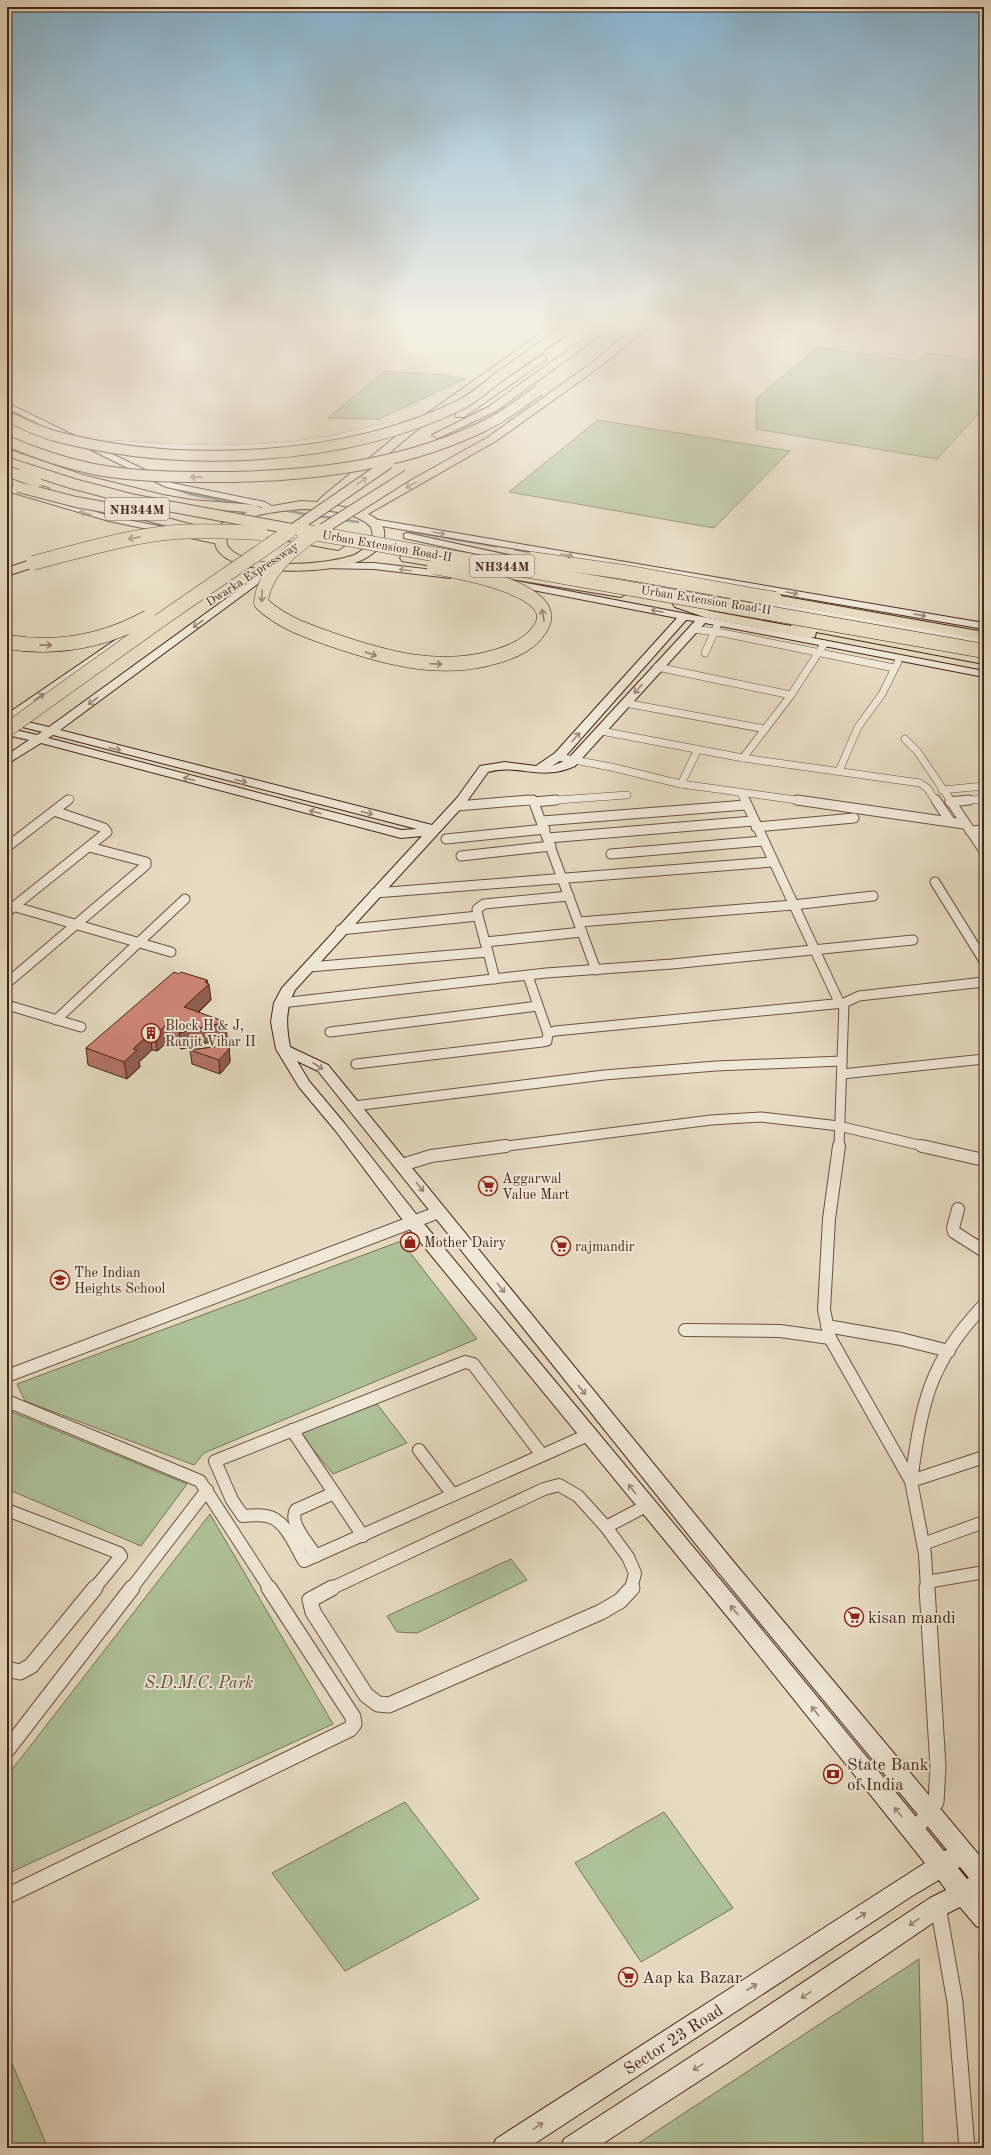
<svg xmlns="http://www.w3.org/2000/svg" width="991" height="2155" viewBox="0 0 991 2155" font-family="'Old Standard TT',serif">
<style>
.green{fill:#aec198;stroke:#797358}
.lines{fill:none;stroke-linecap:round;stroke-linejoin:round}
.stream-far1{stroke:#767e79;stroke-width:2.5}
.stream{stroke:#767e79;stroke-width:3}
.street-far4-casing{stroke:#6c5242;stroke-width:6}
.street-far3-casing{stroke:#6c5242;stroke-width:8}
.street-far2-casing{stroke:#6c5242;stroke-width:11}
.street-far1-casing{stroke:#6c5242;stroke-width:14}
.street-casing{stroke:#6c5242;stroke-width:17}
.secondary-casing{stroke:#442518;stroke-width:2}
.highway-casing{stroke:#442518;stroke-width:2}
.street-far4{stroke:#efe8d7;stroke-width:5.5}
.street-far3{stroke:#efe8d7;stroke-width:7}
.street-far2{stroke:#efe8d7;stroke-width:9}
.street-far1{stroke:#efe8d7;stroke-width:12}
.street{stroke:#efe8d7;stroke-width:15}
.secondary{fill:#efe8d7;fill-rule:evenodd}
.highway{fill:#e6dbc1;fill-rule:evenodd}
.highway-bridge-far1-casing{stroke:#442518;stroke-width:12;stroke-linecap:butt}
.highway-bridge-casing{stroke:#442518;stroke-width:15;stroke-linecap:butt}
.highway-bridge-far1{stroke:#e6dbc1;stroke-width:10}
.highway-bridge{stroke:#e6dbc1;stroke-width:14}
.wall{fill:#b47467;stroke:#442518}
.shaded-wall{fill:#925e54;stroke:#442518}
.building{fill:#d18778;stroke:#442518}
.oneway{stroke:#95806c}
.oneway2{stroke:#9a8678}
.labels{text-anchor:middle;stroke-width:4;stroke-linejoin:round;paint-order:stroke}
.far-street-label{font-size:12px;fill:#442518;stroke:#efe8d7}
.shield{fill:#efe8d7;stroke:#776051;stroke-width:1}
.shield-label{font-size:13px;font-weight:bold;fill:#442518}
.poi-label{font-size:14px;fill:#442518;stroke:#efe8d7;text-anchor:start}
.near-poi-label{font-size:17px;fill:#442518;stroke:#efe8d7;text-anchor:start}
.near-park-label{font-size:17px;font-style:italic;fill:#5e4c38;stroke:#efe8d7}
.near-street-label{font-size:17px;fill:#442518;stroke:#efe8d7}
</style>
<rect width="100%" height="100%" fill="#e6dbc1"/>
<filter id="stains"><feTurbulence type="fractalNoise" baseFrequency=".005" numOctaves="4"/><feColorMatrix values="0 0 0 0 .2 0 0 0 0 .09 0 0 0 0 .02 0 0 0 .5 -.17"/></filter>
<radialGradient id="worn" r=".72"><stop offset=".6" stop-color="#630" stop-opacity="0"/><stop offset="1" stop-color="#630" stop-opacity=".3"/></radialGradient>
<!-- green -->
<g class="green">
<polygon points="818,347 916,362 926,353 984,361 984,408 937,459 756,429 757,398"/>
<polygon points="385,371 443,375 465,379 379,419 328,418"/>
<polygon points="598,420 790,451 714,528 509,492"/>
<polygon points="401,1241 477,1339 204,1453 194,1465 25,1401 17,1384"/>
<polygon points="377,1404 407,1443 333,1474 299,1432"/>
<polygon points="7,1410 187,1484 141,1546 7,1489"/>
<polygon points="210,1514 333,1724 7,1874 7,1776"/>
<polygon points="511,1559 527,1580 417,1633 397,1632 387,1616"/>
<polygon points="405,1802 479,1899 345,1971 272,1873"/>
<polygon points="664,1812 733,1908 641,1962 575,1863"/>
<polygon points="979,1952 984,1958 984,2071"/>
<polygon points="919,1959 923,2148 631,2148"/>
<polygon points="7,2052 48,2148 7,2148"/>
</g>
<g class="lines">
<!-- stream-far1 -->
<g class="stream-far1">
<polyline points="7,409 50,429"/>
<polyline points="94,451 134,471"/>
<polyline points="167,486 190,494 238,504"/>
<polyline points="283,510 310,515"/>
<polyline points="317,516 334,518"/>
<polyline points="343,520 358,522"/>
<polyline points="410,531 415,532"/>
</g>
<!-- stream -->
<g class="stream">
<polyline points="410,531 496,546"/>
<polyline points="515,549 536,553"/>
</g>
<!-- street-far4 casing -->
<g class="street-far4-casing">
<path id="street-far4" d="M112,443C178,448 244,451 309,442C337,438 363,431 390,425"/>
</g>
<!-- street-far3 casing -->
<g class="street-far3-casing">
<g id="street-far3">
<polyline points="693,629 723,633 894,668"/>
<polyline points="705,653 717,626"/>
<polyline points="657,667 791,695"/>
<polyline points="625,703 765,729"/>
<polyline points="601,731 743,758 791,695 824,644"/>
<polyline points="905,739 917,751 951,801"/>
<polyline points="698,749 681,784 804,801"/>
<polyline points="558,757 611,767 681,784"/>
<polyline points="743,758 920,783 927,788 936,801"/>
<polyline points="839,771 858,727 882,694 898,662"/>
<polyline points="942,790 984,786"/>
<polyline points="742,794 745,801"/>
<polyline points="67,801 70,799"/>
<polyline points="516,801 533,801"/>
<polyline points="543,801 627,795"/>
<polyline points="958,801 984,799"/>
</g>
</g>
<!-- street-far2 casing -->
<g class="street-far2-casing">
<g id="street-far2">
<polyline points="533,800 596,970"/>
<polyline points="745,800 840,1004"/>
<polyline points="797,800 964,824"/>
<polyline points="936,800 950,821"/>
<polyline points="950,800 984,851"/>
<polyline points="534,802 556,800"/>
<polyline points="950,802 969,800"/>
<polyline points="457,806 529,800"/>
<polyline points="542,821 746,805"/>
<polyline points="756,827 854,818"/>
<polyline points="970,831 984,830"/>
<polyline points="548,838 753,821"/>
<polyline points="446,839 545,829"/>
<polyline points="7,847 68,800"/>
<polyline points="611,854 762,841"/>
<polyline points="461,856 551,846"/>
<polyline points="935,882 984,961"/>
<polyline points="375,893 772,862"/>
<polyline points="9,905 171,952"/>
<polyline points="7,912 107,832 104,828 54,811"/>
<polyline points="478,916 477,909 484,904 569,896"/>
<polyline points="579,922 793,905 873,896"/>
<polyline points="340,930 478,916 485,942"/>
<polyline points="488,952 495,979"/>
<polyline points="309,967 488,952 485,942 582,932"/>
<polyline points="528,976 548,1034"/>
<polyline points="7,983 146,865 146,862 89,847"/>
<polyline points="281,1003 546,973 672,964 913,940"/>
<polyline points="7,1005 81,1027"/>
<polyline points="56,1020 185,899"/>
<polyline points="330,1032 538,1006"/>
<polyline points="356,1064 542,1042 547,1041 548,1033 555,1031 844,1003"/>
<polyline points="842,1074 984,1059"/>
<polyline points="354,1106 604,1075 716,1066 842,1061"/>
<polyline points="499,1147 711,1120 761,1117 839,1126 927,1147"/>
<polyline points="839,1147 844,1003 859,996 984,982"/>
</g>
</g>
<!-- street-far1 casing -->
<g class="street-far1-casing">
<g id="street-far1">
<polyline points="839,1146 829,1219 824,1310 830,1338 911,1481 925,1554 927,1589"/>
<polyline points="922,1146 984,1160"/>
<polyline points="402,1165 431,1156 506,1146"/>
<polyline points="958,1209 953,1228 954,1232 984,1251"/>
<path d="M984,1305C928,1364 922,1403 911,1481L984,1457"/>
<polyline points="827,1326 901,1339 949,1351"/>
<polyline points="685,1330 780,1331 830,1338"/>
<polyline points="7,1376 439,1212"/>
<polyline points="7,1401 200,1481 270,1589"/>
<polyline points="292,1430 363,1536"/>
<polyline points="419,1450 453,1495"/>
<path d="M542,1455L473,1364L465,1362L215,1461L232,1500L243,1516C250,1516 258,1514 266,1516C285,1518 295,1546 304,1561L588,1435"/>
<polyline points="7,1510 119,1553 121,1556 94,1589"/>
<polyline points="606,1527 646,1506"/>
<polyline points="923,1544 984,1522"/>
<path d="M316,1556C309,1544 288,1523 296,1510L334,1493"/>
<polyline points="927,1582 984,1572"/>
<polyline points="131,1589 207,1490"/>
<polyline points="330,1589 544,1489 559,1485 578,1496 606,1527 628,1557 635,1573 631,1589"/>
</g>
</g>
<!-- street casing -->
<g class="street-casing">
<g id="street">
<polyline points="332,1588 310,1600 313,1612 366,1695 378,1704 389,1705 601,1612 620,1601 632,1588"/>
<polyline points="7,1669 20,1672 31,1666 95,1588"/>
<polyline points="7,1750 132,1588"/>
<polyline points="914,1832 936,1802 938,1767 927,1588"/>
<polyline points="7,1896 350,1729 354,1724 353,1717 269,1588"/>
<polyline points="938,1906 955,2002 967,2148"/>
</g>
</g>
<!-- secondary casing -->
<g class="secondary-casing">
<g id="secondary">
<polygon points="7,403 172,483 265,502 276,509 271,512 259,506 166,487 7,408"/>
<polygon points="7,485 113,517 219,538 224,541 219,544 109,521 7,491"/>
<polygon points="373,519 984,623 984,629 370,524 370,520"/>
<polygon points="407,533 545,563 550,566 545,569 404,538 404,534"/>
<polygon points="323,563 374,563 450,572 455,575 450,578 374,569 320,568 318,566"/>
<path d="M274,564L279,567L278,569L60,730L432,825L457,798L480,766L505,762L536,766L555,753L677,618L502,584V580L506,579L984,671V677L705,623L575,766C540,782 519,763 488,772L465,804L295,990C285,1010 286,1025 290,1047L328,1065L733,1561L984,1861V1894L981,1896L984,1900V1929L976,1926L960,1907L946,1914L730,2061L596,2148H560L564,2139L712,2043L930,1898L946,1890L939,1880L912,1896L528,2148H492L496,2139L925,1863L740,1632L408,1227L335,1130L299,1087L276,1049L271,1022L274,1003L282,988L422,836L401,838L41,743L7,764V755L29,740L7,735V728L37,735L42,732L7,723V714L121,636H129L130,638L129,640L15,719L49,727ZM686,620L695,621L567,760L552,766L563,759ZM53,735L417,829L401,830L48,738ZM297,1061L318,1071L719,1573L947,1850L944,1851L754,1620L420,1219L345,1124L309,1081ZM960,1867L969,1878L967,1879L958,1868Z"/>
<polygon points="569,567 984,639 984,645 565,572 564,570"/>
</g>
</g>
<!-- highway casing -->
<g class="highway-casing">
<g id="highway">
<path d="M558,321H569L413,433L329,504L358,510L488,437L593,362L620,339L645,321H656L601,366L496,441L368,514C394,526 386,548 364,559C336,574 245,577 221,554C215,549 215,542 214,535L221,524L247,512L191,508L163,502L75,479L7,456V449L83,475L163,495L191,500L256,505L261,508L301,501L317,502L324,495L405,429ZM301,509C324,510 354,510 371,527L373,536C368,545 363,551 354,555C328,565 244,572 227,545L226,535C240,513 277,512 301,509Z"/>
<polygon points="609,321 620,321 496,411 441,437 437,438 432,435 488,407"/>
<polygon points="542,355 547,358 546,360 464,417 456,417 455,415 456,413"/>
<polygon points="7,475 48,488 50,490 44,493 7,482"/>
<polygon points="122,506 209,529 211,532 205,536 118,513 116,510 118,507"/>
<polygon points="271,530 338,542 344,546 338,550 267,537 265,534 267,531"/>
<polygon points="406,554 621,589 627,593 621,597 402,561 400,558 402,555"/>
<polygon points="33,559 37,560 39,563 37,566 7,576 7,568"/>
<polygon points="775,595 984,632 984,640 770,602 769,599 770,596"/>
<polygon points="680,600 710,611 791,626 792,622 797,621 984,656 984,664 816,632 815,637 810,638 707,618 675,607 673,604 675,601"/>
</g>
</g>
<!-- street-far4 -->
<use href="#street-far4" class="street-far4"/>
<!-- street-far3 -->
<use href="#street-far3" class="street-far3"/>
<!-- street-far2 -->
<use href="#street-far2" class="street-far2"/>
<!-- street-far1 -->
<use href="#street-far1" class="street-far1"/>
<!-- street -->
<use href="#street" class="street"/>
<!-- secondary -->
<use href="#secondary" class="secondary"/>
<!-- highway -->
<use href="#highway" class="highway"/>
<!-- highway-bridge-far1 casing -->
<g class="highway-bridge-far1-casing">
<g id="highway-bridge-far1">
<path d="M7,417C23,423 39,432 55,436C179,469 346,462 462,404C475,397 487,386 499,377C525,359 550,340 576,322"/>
<path d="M7,441C35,453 64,463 93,469C128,476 164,477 199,477C294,478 394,469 480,428C502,418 520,404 539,390"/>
<polyline points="24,468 74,484 135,500 308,532"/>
<polyline points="7,471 37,482"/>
<polyline points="18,487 76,502 142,514"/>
<polyline points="175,532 234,532"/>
<polyline points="289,532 389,463"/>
<polyline points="318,532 408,475"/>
</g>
</g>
<!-- highway-bridge casing -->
<g class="highway-bridge-casing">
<g id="highway-bridge">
<polyline points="302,531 984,651"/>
<path d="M319,531C295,546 263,572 261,603C281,622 305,630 330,639C385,658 441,674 498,656C515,651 530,644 540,629C567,589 455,571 434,567"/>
<polyline points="532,559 624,572 775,599"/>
<path d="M33,563C80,551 127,536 176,532C204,530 233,532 261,533"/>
<path d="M7,642C57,650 103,642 148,617"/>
<polyline points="7,730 162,619 290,531"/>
</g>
</g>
<!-- highway-bridge-far1 -->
<use href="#highway-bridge-far1" class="highway-bridge-far1"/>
<!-- highway-bridge -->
<use href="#highway-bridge" class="highway-bridge"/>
</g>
<!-- wall -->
<g class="wall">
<polygon points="179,974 207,980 211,1000 199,1012 227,1038 181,1049 178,1044 168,1042 157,1051 152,1050 139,1062 140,1067 127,1079 88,1065 86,1048"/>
<polygon points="229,1045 230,1062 220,1074 192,1064 190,1050"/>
</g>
<!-- shaded-wall -->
<g class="shaded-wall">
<polygon points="207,980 208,985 209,984 211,1000 186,1023 184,1007 205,982"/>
<polygon points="226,1022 227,1038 181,1049 179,1033"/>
<polygon points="166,1025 168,1042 157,1051 155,1035"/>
<polygon points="150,1033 152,1050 139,1062 140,1067 127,1079 124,1062 133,1049"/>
<polygon points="229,1045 230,1062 220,1074 219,1060"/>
</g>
<!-- building -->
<g class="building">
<polygon points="174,972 179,974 181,972 207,980 205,982 209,984 184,1007 226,1022 179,1033 176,1027 166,1025 155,1035 150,1033 133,1049 137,1050 124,1062 86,1048"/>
<polygon points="229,1045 229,1049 219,1060 190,1050"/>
</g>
<!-- one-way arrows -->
<defs><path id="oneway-shaft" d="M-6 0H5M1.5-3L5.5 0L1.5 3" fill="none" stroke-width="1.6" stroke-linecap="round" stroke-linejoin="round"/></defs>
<g class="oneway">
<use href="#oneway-shaft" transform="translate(196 477) rotate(-179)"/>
<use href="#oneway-shaft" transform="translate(362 481) rotate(-35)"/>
<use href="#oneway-shaft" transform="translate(411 485) rotate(152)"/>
<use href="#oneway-shaft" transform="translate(134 538) rotate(169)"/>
<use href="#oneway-shaft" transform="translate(262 596) rotate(92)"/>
<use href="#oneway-shaft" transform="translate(543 615) rotate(-100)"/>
<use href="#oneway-shaft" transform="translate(46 645) rotate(-1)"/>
<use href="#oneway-shaft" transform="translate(371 654) rotate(20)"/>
<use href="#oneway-shaft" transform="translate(436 664) rotate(2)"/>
</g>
<g class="oneway2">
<use href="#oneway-shaft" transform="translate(85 513) rotate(-166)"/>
<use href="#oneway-shaft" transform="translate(439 533) rotate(10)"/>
<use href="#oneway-shaft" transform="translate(567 555) rotate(10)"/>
<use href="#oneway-shaft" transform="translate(405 570) rotate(-173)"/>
<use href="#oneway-shaft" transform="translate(792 593) rotate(10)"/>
<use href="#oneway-shaft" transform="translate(657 611) rotate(-169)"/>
<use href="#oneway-shaft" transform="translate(920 615) rotate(10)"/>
<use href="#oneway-shaft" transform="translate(198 624) rotate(144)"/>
<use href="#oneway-shaft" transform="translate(638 689) rotate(132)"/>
<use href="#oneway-shaft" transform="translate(39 697) rotate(-35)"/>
<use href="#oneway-shaft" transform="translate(93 701) rotate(144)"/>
<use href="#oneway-shaft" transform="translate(576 737) rotate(-48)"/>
<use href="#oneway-shaft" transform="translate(115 749) rotate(14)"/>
<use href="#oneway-shaft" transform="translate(189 779) rotate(-166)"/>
<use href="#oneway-shaft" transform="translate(241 781) rotate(14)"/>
<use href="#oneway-shaft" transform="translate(315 812) rotate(-166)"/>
<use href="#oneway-shaft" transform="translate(367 813) rotate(14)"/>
<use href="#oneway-shaft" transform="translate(318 1066) rotate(33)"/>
<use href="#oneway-shaft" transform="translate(420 1187) rotate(52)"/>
<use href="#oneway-shaft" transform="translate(501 1288) rotate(51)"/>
<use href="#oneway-shaft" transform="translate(582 1390) rotate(51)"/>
<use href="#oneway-shaft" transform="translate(632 1489) rotate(-129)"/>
<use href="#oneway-shaft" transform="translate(734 1610) rotate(-130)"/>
<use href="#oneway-shaft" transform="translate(815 1711) rotate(-129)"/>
<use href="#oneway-shaft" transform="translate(898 1812) rotate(-129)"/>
<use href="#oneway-shaft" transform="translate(861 1916) rotate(-33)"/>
<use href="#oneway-shaft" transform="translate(914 1922) rotate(146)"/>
<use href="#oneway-shaft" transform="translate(752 1987) rotate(-33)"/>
<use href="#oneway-shaft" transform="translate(806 1995) rotate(146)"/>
<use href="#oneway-shaft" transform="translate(698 2067) rotate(148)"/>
<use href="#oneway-shaft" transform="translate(538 2126) rotate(-34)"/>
</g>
<!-- sky -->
<linearGradient id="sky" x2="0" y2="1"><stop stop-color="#87b6d5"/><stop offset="0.52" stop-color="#f4efe3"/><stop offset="1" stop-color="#f4efe3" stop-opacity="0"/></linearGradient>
<rect width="991" height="623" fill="url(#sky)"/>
<!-- icons -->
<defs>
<g id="building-ring" transform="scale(1)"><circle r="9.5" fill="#efe8d7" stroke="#8f2418" stroke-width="1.5"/><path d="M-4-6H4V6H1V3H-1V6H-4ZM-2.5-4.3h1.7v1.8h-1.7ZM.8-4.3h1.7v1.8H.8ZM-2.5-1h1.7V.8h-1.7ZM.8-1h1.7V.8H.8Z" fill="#8f2418"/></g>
<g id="supermarket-ring" transform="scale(1)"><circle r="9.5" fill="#efe8d7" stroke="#8f2418" stroke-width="1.5"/><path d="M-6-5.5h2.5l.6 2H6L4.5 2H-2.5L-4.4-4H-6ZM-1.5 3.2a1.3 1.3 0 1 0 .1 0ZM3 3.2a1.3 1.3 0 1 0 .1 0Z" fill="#8f2418"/></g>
<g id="shop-ring" transform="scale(1)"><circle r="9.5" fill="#efe8d7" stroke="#8f2418" stroke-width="1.5"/><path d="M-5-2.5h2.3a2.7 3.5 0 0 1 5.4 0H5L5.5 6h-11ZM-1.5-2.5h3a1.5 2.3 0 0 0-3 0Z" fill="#8f2418"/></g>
<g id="school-ring" transform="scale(1)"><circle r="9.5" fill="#efe8d7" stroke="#8f2418" stroke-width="1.5"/><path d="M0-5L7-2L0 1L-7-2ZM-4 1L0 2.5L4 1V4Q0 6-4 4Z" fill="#8f2418"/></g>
<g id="bank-ring" transform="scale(1)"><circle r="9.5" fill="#efe8d7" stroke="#8f2418" stroke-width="1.5"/><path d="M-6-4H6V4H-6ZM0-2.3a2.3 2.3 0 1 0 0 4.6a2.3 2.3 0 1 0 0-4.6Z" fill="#8f2418"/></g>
</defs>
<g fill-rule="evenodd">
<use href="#building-ring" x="151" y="1033"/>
<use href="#supermarket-ring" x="488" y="1186"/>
<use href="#shop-ring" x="410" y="1242"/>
<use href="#supermarket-ring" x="561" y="1246"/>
<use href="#school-ring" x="60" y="1280"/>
<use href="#supermarket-ring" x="854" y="1617"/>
<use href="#bank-ring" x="833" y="1774"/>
<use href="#supermarket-ring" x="628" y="1977"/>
</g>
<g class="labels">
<!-- far-street labels -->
<g class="far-street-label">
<text transform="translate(387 546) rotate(10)" y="4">Urban Extension Road-II</text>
<text transform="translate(252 574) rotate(-33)" y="4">Dwarka Expressway</text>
<text transform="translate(706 600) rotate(9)" y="4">Urban Extension Road-II</text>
</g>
<!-- shield labels -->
<g class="shield">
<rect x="105" y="498" width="64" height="22" rx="3"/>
<rect x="470" y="555" width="64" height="22" rx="3"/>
</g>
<g class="shield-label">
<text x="137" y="514">NH344M</text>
<text x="502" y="571">NH344M</text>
</g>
<!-- poi labels -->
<g class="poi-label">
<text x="165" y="1030">Block H &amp; J,<tspan x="165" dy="16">Ranjit Vihar II</tspan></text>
<text x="502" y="1183">Aggarwal<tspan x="502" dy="16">Value Mart</tspan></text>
<text x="424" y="1247">Mother Dairy</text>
<text x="575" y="1251">rajmandir</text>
<text x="74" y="1277">The Indian<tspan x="74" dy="16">Heights School</tspan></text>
</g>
<!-- near-poi labels -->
<g class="near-poi-label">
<text x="868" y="1623">kisan mandi</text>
<text x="847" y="1770">State Bank<tspan x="847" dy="20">of India</tspan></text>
<text x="642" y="1983">Aap ka Bazar</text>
</g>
<!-- near-park labels -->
<g class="near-park-label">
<text x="199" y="1688">S.D.M.C. Park</text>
</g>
<!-- near-street labels -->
<g class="near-street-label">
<text transform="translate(673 2039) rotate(-33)" y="6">Sector 23 Road</text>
</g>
</g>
<!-- margin -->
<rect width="991" height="2155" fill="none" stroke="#e6dbc1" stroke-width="24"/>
<rect x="8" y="8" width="975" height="2139" fill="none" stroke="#442518" stroke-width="2"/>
<rect x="12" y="12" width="967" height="2131" fill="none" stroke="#442518"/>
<rect width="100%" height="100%" filter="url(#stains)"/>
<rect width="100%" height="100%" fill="url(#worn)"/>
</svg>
